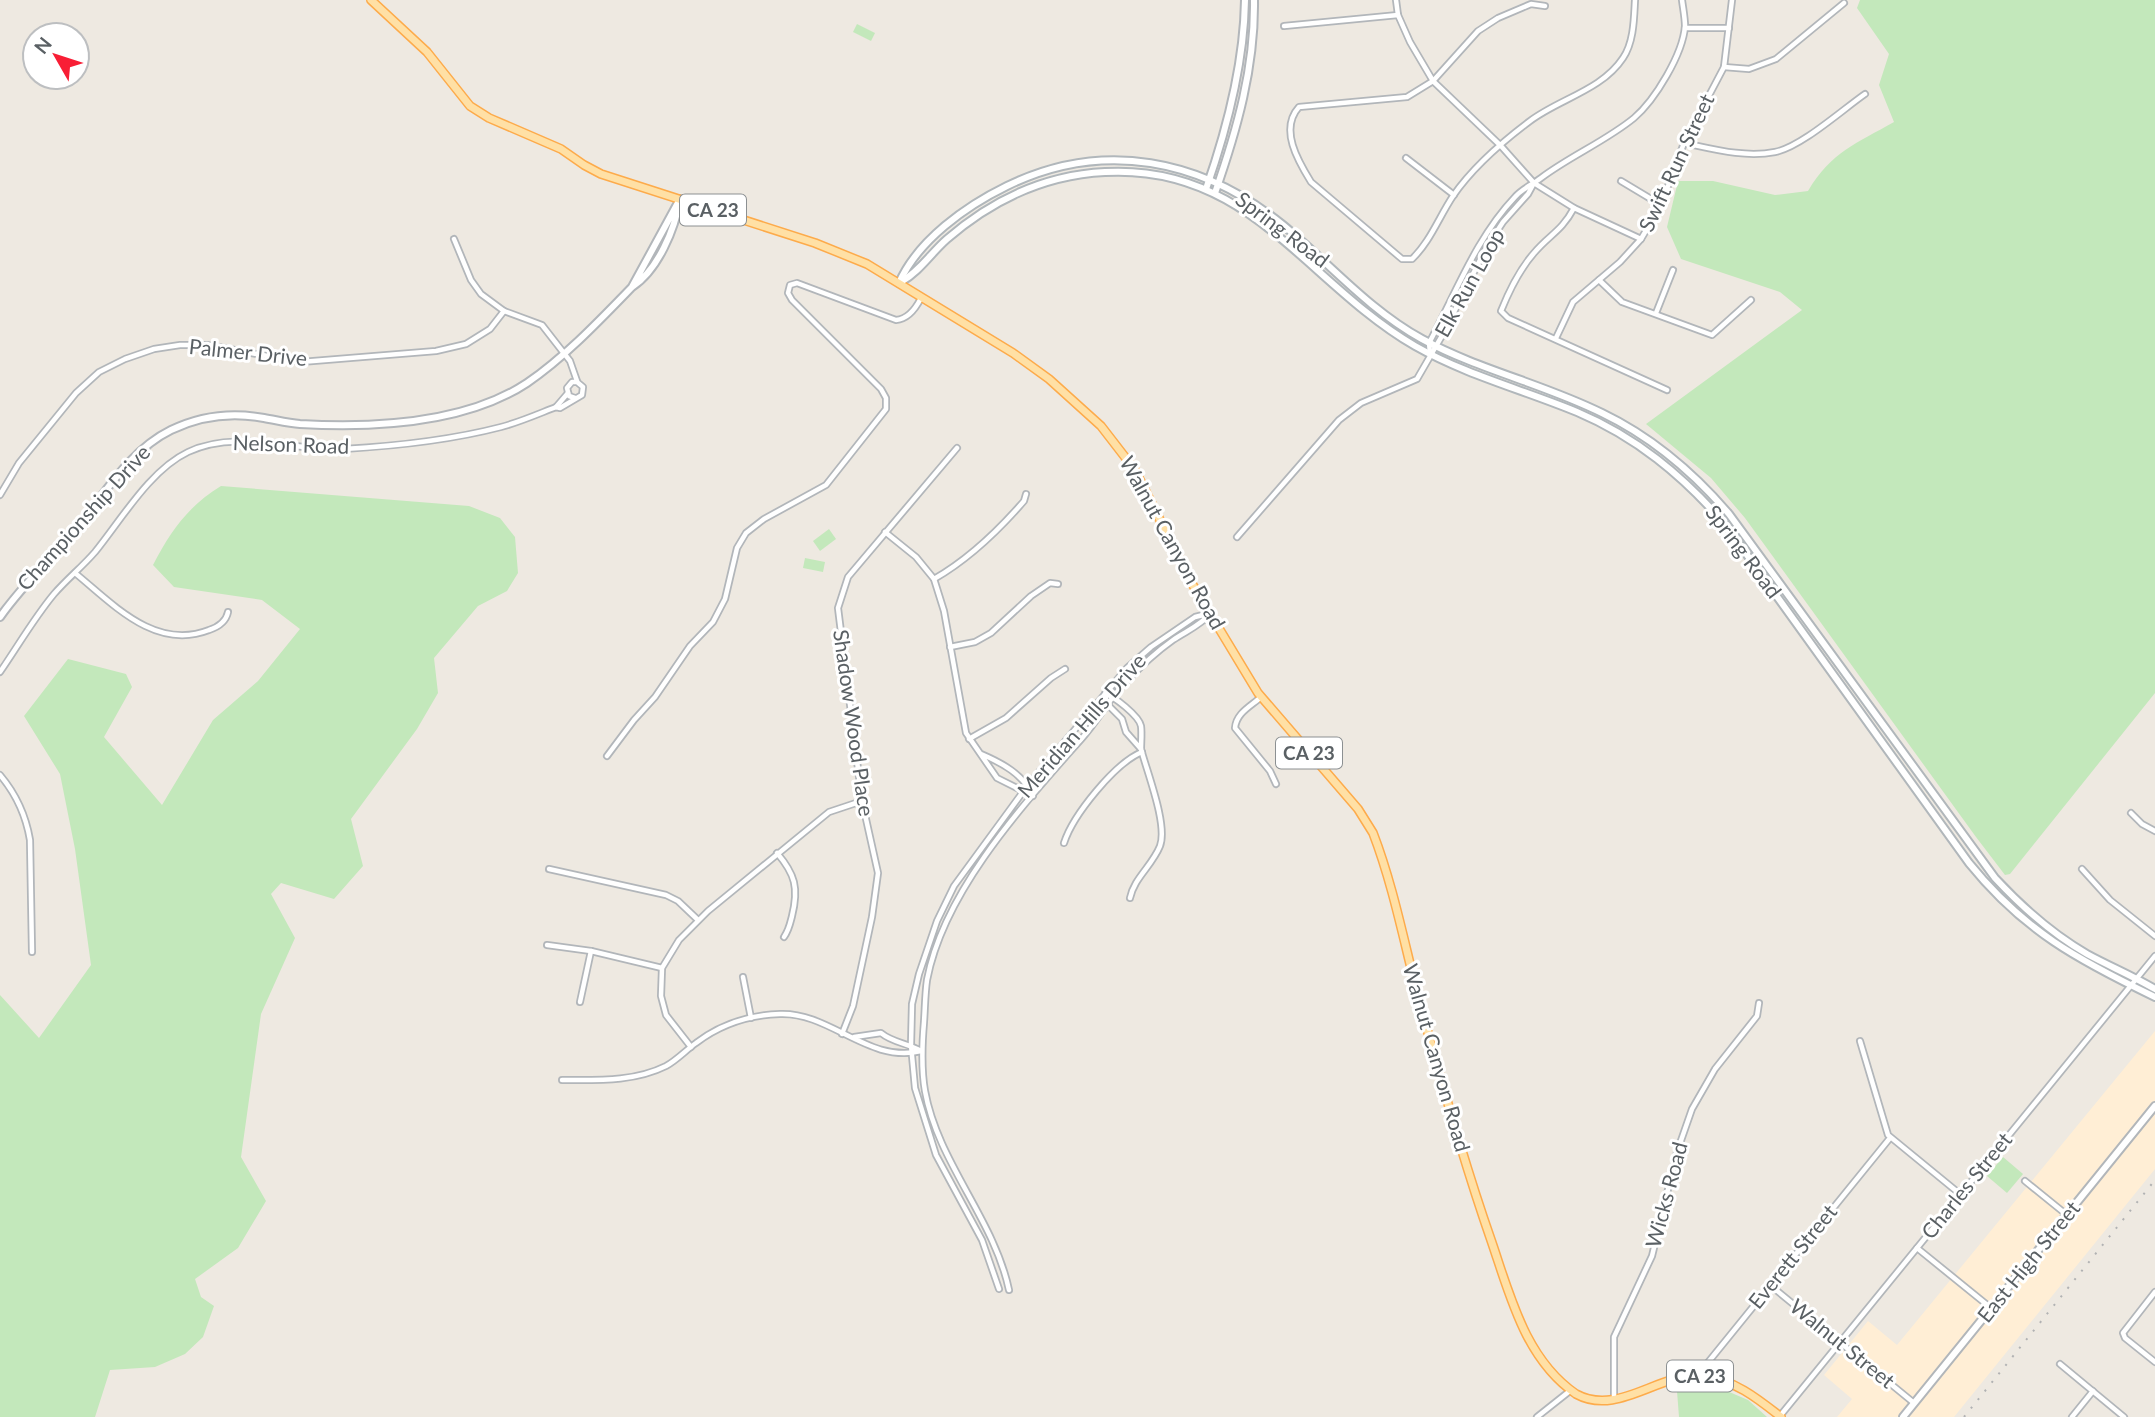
<svg xmlns="http://www.w3.org/2000/svg" width="2155" height="1417" viewBox="0 0 2155 1417" font-family="Lato,sans-serif">
<style>
.commercial{fill:#ffeed5}
.green{fill:#c3e8bb}
.lines{fill:none;stroke-linecap:round;stroke-linejoin:round}
.minor-casing{stroke:#b2b6ba;stroke-width:8}
.tertiary-casing{stroke:#b2b6ba;stroke-width:10}
.secondary-casing{stroke:#b1b7bb;stroke-width:10}
.primary-casing{stroke:#fdab4b;stroke-width:10}
.minor{stroke:#fff;stroke-width:4.5}
.tertiary{stroke:#fff;stroke-width:6}
.secondary{stroke:#fff;stroke-width:6}
.primary{stroke:#ffe0a5;stroke-width:7}
.rail{stroke:#b1b2b3;stroke-width:2;stroke-dasharray:2 9;stroke-linecap:butt}
.labels{text-anchor:middle;stroke-width:6;stroke-linejoin:round;paint-order:stroke}
.shield{fill:#fff;stroke:#8c9092;stroke-width:2}
.shield-label{font-size:19px;font-weight:bold;fill:#5a6064}
.street-label{font-size:21px;fill:#5a6064;stroke:#fff}
</style>
<rect width="100%" height="100%" fill="#eee9e1"/>
<!-- commercial -->
<polygon class="commercial" points="2155,1031 2155,1169 1954,1417 1837,1417 1852,1399 1824,1375 1868,1321 1897,1345"/>
<!-- green -->
<g class="green">
<path d="M1860,0H2155V693L2010,874L2005,875L1976,837L1745,518L1711,478L1646,424L1802,310L1780,292L1681,259L1667,227L1678,181H1713L1775,195L1808,191C1831,152 1857,143 1894,122L1879,85L1889,54L1857,8Z"/>
<polygon points="857,24 875,33 871,41 853,32"/>
<path d="M221,486L469,506L500,518L515,537L518,573L507,591L478,606L434,658L438,693L417,729L351,819L363,866L334,899L281,883L271,894L295,938L261,1014L241,1157L266,1201L238,1248L195,1279L201,1297L214,1306L203,1337L185,1354L155,1367L110,1370L95,1417H0V995L39,1038L91,965L75,849L60,774L24,716L68,659L126,674L132,687L104,737L162,805L213,720L258,681L300,629L262,600L174,587L153,565C170,532 189,505 221,486Z"/>
<polygon points="829,529 836,539 820,551 813,541"/>
<polygon points="805,558 825,562 823,572 803,568"/>
<polygon points="2003,1157 2023,1174 2007,1193 1987,1176"/>
<polygon points="1720,1388 1748,1400 1767,1417 1679,1417 1677,1391"/>
</g>
<g class="lines">
<!-- minor casing -->
<g class="minor-casing">
<g id="minor">
<polyline points="1396,0 1398,15 1410,42 1433,81 1501,146 1534,183 1574,208 1641,239"/>
<path d="M1545,6L1531,4L1498,18L1478,31L1433,81L1407,97L1299,107C1279,129 1298,161 1311,182L1402,259H1412C1430,242 1439,217 1453,196C1473,167 1502,142 1530,121C1559,99 1602,90 1623,58C1634,42 1634,18 1635,0"/>
<polyline points="1284,26 1398,15"/>
<polyline points="1685,28 1729,28"/>
<polyline points="1724,67 1749,69 1776,59 1844,3"/>
<path d="M1684,143C1713,149 1745,158 1775,152C1801,147 1842,110 1865,94"/>
<polyline points="1406,158 1454,195"/>
<polyline points="1621,181 1661,205"/>
<path d="M1574,208C1561,232 1550,234 1534,253C1520,269 1509,291 1501,311L1508,318L1667,390"/>
<polyline points="454,239 471,280 481,294 504,311 542,325 570,361 577,381"/>
<polyline points="1599,280 1622,302 1712,335 1751,300"/>
<polyline points="1656,313 1673,270"/>
<polyline points="1556,338 1573,302 1620,262 1641,239 1661,205 1684,143 1724,67 1732,0"/>
<path d="M1430,353L1429,343C1456,293 1476,238 1515,197C1523,188 1532,185 1541,178C1570,156 1606,141 1634,118C1655,100 1683,54 1685,26C1685,18 1683,8 1682,0"/>
<polyline points="556,407 568,393"/>
<polyline points="0,495 19,463 76,393 99,372 125,359 154,349 180,345 207,345 301,362 436,351 466,344 490,329 504,311"/>
<path d="M885,532L916,557L934,579L944,611L966,733L997,778L1033,796C1023,774 1002,763 981,754"/>
<polyline points="1237,537 1339,420 1361,403 1417,379 1443,334 1486,248 1503,222 1528,194 1534,183"/>
<path d="M75,573C113,604 155,651 209,630C218,627 226,622 228,612"/>
<path d="M934,579C969,559 998,531 1024,501L1026,494"/>
<polyline points="950,647 975,642 991,633 1031,596 1050,583 1058,584"/>
<path d="M0,672C18,646 34,618 54,594C67,579 82,567 95,552C121,520 150,470 188,452C236,429 293,451 344,449C396,446 451,440 501,427C520,422 538,414 556,407L560,408L582,395L583,387L577,382H572L567,388L569,396L575,398"/>
<path d="M1105,694C1114,696 1139,716 1141,726C1142,733 1141,742 1141,749L1126,732L1122,719L1107,704Z"/>
<path d="M1261,697C1251,706 1236,713 1235,728L1270,771L1276,784"/>
<polyline points="969,739 1006,718 1051,678 1065,669"/>
<path d="M607,756L634,720L655,697L690,646L713,622L725,599L737,548L746,533L764,519L826,485L886,409V398L881,389L792,300L788,293L790,285L797,283L896,320C908,319 916,308 921,298"/>
<path d="M0,775C16,794 26,816 30,840L32,952"/>
<polyline points="2131,813 2142,824 2155,831"/>
<path d="M1064,843C1073,815 1115,763 1142,752"/>
<path d="M777,853C795,874 799,888 792,916C790,924 789,930 784,937"/>
<polyline points="549,869 666,895 678,901 698,920"/>
<polyline points="2082,869 2110,900 2155,936"/>
<path d="M1130,898C1134,878 1152,866 1160,846C1168,825 1147,772 1141,749"/>
<polyline points="547,945 591,951 662,968"/>
<polyline points="743,977 751,1018"/>
<polyline points="580,1002 591,951"/>
<polyline points="842,1034 853,1006 872,917 878,873 862,801 838,608 848,577 957,448"/>
<polyline points="1860,1041 1888,1135 1960,1194"/>
<polyline points="691,1047 666,1015 661,996 662,968 679,940 708,911 829,812 862,801"/>
<path d="M562,1080C597,1080 634,1082 666,1066C677,1060 686,1050 696,1043C721,1024 748,1015 780,1014C830,1012 869,1064 921,1051C908,1043 893,1043 881,1033L854,1037"/>
<polyline points="2025,1181 2067,1215"/>
<polyline points="1917,1248 1991,1308"/>
<polyline points="1770,1285 1914,1403"/>
<path d="M999,1289L982,1240L936,1155L915,1088L911,1045L912,1004L919,974L937,921L954,886L1028,785L1127,668L1151,647L1195,617L1211,613C1200,626 1186,631 1173,640C1156,652 1139,668 1125,683C1109,699 1098,720 1083,737C1024,804 944,890 927,980C925,994 925,1008 924,1022C922,1045 921,1068 925,1091C938,1163 994,1219 1009,1290"/>
<polyline points="2155,1292 2123,1333 2125,1338 2155,1362"/>
<polyline points="2060,1364 2124,1417"/>
<polyline points="1697,1376 1890,1138"/>
<polyline points="1614,1400 1614,1337 1652,1256 1677,1152 1692,1109 1715,1069 1757,1016 1759,1003"/>
<polyline points="1780,1416 2155,956"/>
<polyline points="1537,1417 1571,1390"/>
<polyline points="2072,1417 2093,1391"/>
</g>
</g>
<!-- tertiary casing -->
<g class="tertiary-casing">
<g id="tertiary">
<path d="M1206,189C1227,129 1244,64 1245,0"/>
<path d="M1215,193C1237,130 1255,67 1254,0"/>
<path d="M0,617C22,586 48,561 73,533C103,497 128,451 171,430C200,416 232,412 264,418C276,420 288,423 300,424C372,428 465,424 527,383C565,357 600,320 632,287C658,270 675,229 680,199L632,287"/>
<polyline points="1903,1417 2155,1106"/>
</g>
</g>
<!-- secondary casing -->
<g class="secondary-casing">
<g id="secondary">
<path d="M901,282C920,271 931,253 947,239C992,200 1045,175 1105,172C1250,164 1305,282 1415,346C1466,375 1524,390 1577,412C1636,437 1682,475 1724,523L1969,863C2024,931 2078,960 2155,997"/>
<path d="M899,283C918,240 966,206 1007,186C1103,139 1202,159 1283,225C1329,263 1369,310 1422,339C1479,370 1544,384 1602,413C1652,437 1693,472 1729,514L1995,878C2022,907 2052,934 2087,954C2109,966 2133,976 2155,989"/>
</g>
</g>
<!-- primary casing -->
<g class="primary-casing">
<path id="primary" d="M371,0L427,52L470,106L489,118L561,149L584,165L601,174L815,243L867,264L1013,353L1049,379L1101,426L1135,470L1191,582L1258,693L1358,809L1373,833C1393,885 1404,942 1418,996C1440,1078 1463,1160 1491,1240C1510,1295 1525,1359 1576,1394C1618,1417 1659,1372 1702,1376C1733,1379 1757,1398 1781,1417"/>
</g>
<!-- minor -->
<use href="#minor" class="minor"/>
<!-- tertiary -->
<use href="#tertiary" class="tertiary"/>
<!-- secondary -->
<use href="#secondary" class="secondary"/>
<!-- primary -->
<use href="#primary" class="primary"/>
<!-- rail -->
<polyline class="rail" points="1964,1417 2155,1180"/>
</g>
<g class="labels">
<!-- shield labels -->
<g class="shield">
<rect x="680" y="194.5" width="66" height="31" rx="5"/>
<rect x="1276" y="737.5" width="66" height="31" rx="5"/>
<rect x="1667" y="1360.5" width="66" height="31" rx="5"/>
</g>
<g class="shield-label">
<text x="713" y="217">CA 23</text>
<text x="1309" y="760">CA 23</text>
<text x="1700" y="1383">CA 23</text>
</g>
<!-- street labels -->
<g class="street-label">
<text transform="translate(1677 163) rotate(-65)" y="7">Swift Run Street</text>
<text transform="translate(1282 230) rotate(37)" y="7">Spring Road</text>
<text transform="translate(1470 283) rotate(-61)" y="7">Elk Run Loop</text>
<text transform="translate(248 353) rotate(6)" y="7">Palmer Drive</text>
<text transform="translate(291 445) rotate(2)" y="7">Nelson Road</text>
<text transform="translate(84 518) rotate(-48)" y="7">Championship Drive</text>
<text transform="translate(1172 543) rotate(61)" y="7">Walnut Canyon Road</text>
<text transform="translate(1743 552) rotate(53)" y="7">Spring Road</text>
<text transform="translate(853 723) rotate(82)" y="7">Shadow Wood Place</text>
<text transform="translate(1082 726) rotate(-49)" y="7">Meridian Hills Drive</text>
<text transform="translate(1436 1058) rotate(74)" y="7">Walnut Canyon Road</text>
<text transform="translate(1967 1186) rotate(-51)" y="7">Charles Street</text>
<text transform="translate(1667 1195) rotate(-75)" y="7">Wicks Road</text>
<text transform="translate(1793 1257) rotate(-51)" y="7">Everett Street</text>
<text transform="translate(2029 1262) rotate(-51)" y="7">East High Street</text>
<text transform="translate(1842 1344) rotate(39)" y="7">Walnut Street</text>
</g>
</g>
<!-- north arrow -->
<g transform="translate(56 56) rotate(309)"><circle r="33" fill="#ffffff" stroke="#bdbfc1" stroke-width="2"/>
<path d="M0-5L12 26L0 18L-12 26Z" fill="#f81e35"/>
<text y="-10" font-size="19" font-weight="bold" text-anchor="middle" fill="#5a6064">N</text>
</g>
</svg>
